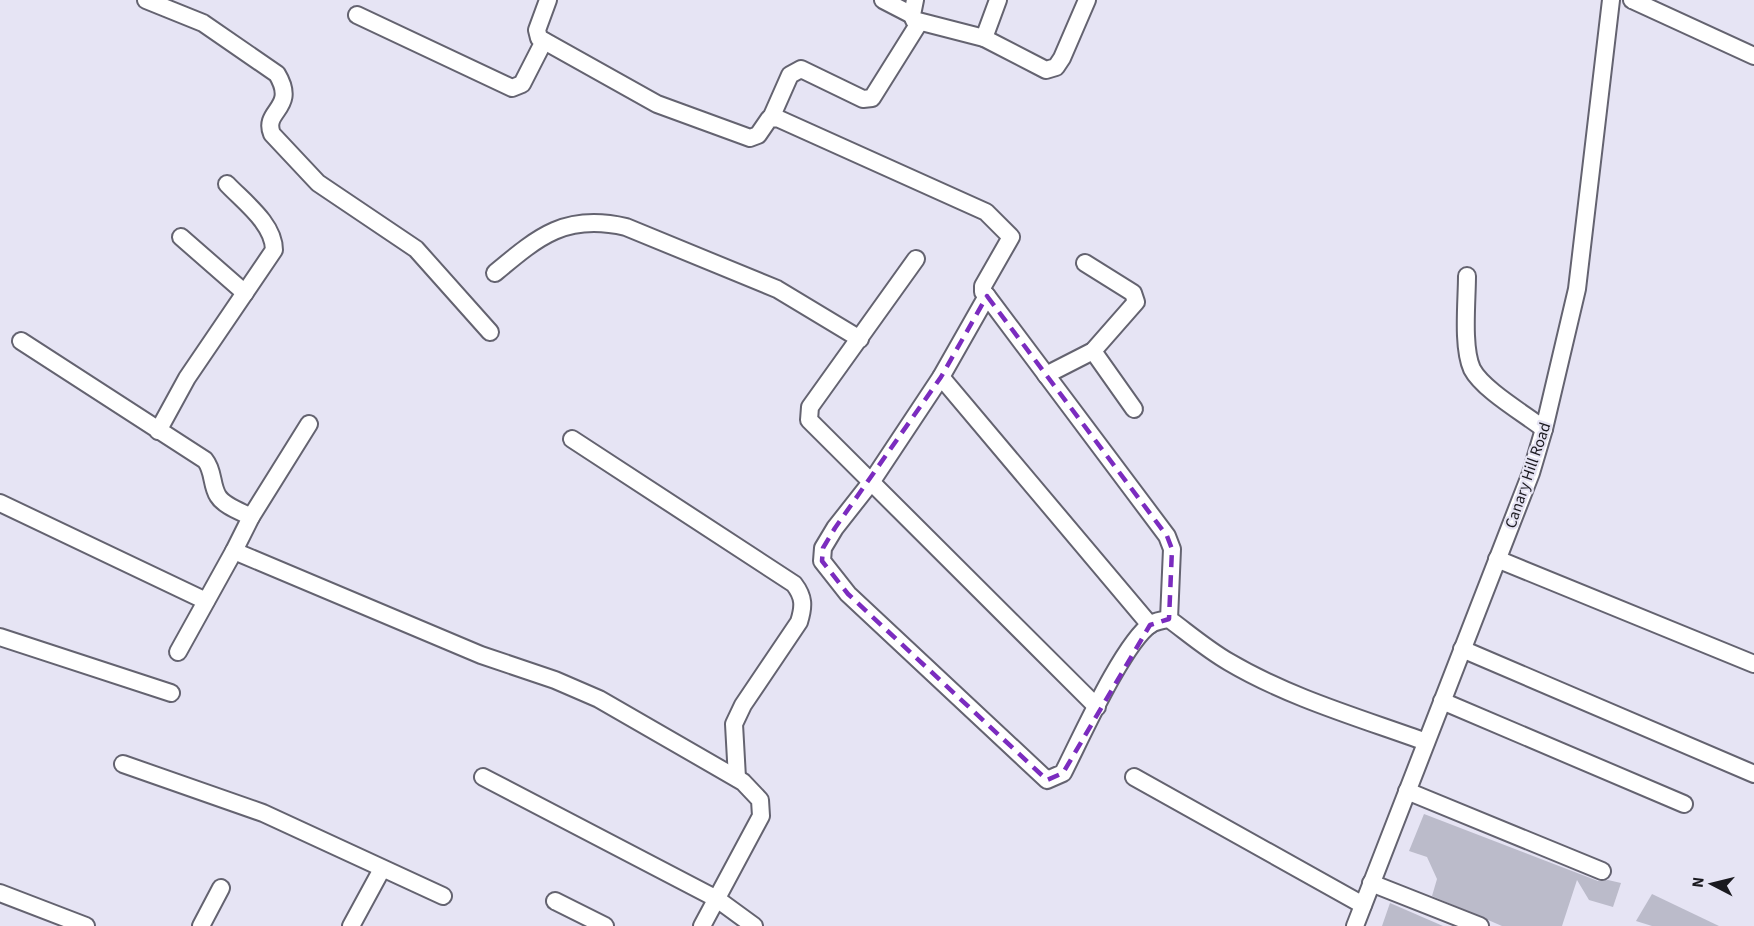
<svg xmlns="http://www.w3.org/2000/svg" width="1754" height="926" viewBox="0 0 1754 926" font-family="'Source Sans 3',sans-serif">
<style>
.building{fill:#bbbbca}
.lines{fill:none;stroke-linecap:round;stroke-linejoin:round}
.minor-casing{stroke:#646370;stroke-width:20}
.minor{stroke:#fff;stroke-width:16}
.marked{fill:none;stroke:#7b2cbf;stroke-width:4.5;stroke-dasharray:12 8;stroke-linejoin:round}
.labels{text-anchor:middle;stroke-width:4.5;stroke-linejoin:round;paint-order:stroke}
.street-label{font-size:16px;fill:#1a191f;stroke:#e6e4f4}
</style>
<rect width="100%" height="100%" fill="#e6e4f4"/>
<!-- building -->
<g class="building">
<polygon points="1424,814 1598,881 1608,880 1621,883 1613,907 1589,900 1577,880 1562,926 1502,926 1432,896 1437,879 1427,857 1409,851"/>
<polygon points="1652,894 1719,926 1652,926 1636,921"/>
<polygon points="1390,903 1443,926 1382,926"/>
</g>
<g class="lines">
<!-- minor casing -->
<g class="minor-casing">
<g id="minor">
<path d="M146,0L203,23L277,74C298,109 262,110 272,134L318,183L416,249L490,332"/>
<polyline points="548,0 537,30 539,38 657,104 750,138 758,135 769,119 777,118 986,212 1011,237 983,286 983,292 987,296"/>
<polyline points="883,0 912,15"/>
<polyline points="915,0 912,15 914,20 984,38 1046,70 1056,67 1062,58 1087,0"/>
<polyline points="1632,0 1754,56"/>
<polyline points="357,15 512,88 522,84 544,41"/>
<polyline points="984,38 998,0"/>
<polyline points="771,118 790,75 801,69 863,99 872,98 919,23"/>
<polyline points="181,237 245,293"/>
<polyline points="916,259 810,407 809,420 1097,707"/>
<path d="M495,273C539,236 566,213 626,227L777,289L860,339"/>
<path d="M1467,276C1467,301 1462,347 1472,369C1483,390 1525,414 1544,429"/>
<path d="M21,341L205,460C214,471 211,485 218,496C224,506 242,512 251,517L234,551L481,655L555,680L599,699L743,782L760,800L761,816L702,926"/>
<polyline points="1093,351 1134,409"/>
<polyline points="1046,375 1093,351 1136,302 1133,293 1085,263"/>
<polyline points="941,377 1150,625"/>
<path d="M158,431L187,378L274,250C274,224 244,202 227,184"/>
<path d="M572,439L794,584C804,597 804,606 799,622L743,705L734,724L737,778"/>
<polyline points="0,503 206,601"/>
<polyline points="251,517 309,424"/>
<polyline points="1497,559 1754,664"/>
<path d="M1169,619C1162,620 1156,621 1151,624C1123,643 1080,740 1063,773L1047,780L848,594L822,561L823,548L835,528L872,481L941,377L987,296L1167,536L1172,549L1169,619C1188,633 1208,650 1229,662C1290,698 1360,718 1426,742"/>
<polyline points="0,637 171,693"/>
<polyline points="1462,649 1754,774"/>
<polyline points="178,652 234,551"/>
<polyline points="1442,701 1684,804"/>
<polyline points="123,764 263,813 443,896"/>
<polyline points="483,777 717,899 754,926"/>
<polyline points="1134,777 1363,905"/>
<polyline points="1407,791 1602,871"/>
<polyline points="1371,883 1480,926"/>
<polyline points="0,893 86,926"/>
<polyline points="555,901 605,926"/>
<polyline points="201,926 221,888"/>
<polyline points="351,926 382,869"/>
<polyline points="1355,926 1531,473 1544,429 1577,289 1611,0"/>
</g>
</g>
<!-- minor -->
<use href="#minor" class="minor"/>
</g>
<!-- marked area -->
<path class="marked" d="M987,296L1167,536L1172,549L1169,619L1150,625L1063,773L1047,780L848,594L822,561L823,548L835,528L941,377Z"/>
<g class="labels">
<!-- street labels -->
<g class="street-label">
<text transform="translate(1527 475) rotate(-71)" y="6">Canary Hill Road</text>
</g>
</g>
<!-- north arrow -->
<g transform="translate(1712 884) rotate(277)" stroke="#e6e4f4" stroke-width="4.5" paint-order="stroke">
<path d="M0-4.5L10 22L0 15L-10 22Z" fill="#1a191f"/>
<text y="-9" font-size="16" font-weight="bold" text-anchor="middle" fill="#1a191f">N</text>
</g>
</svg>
